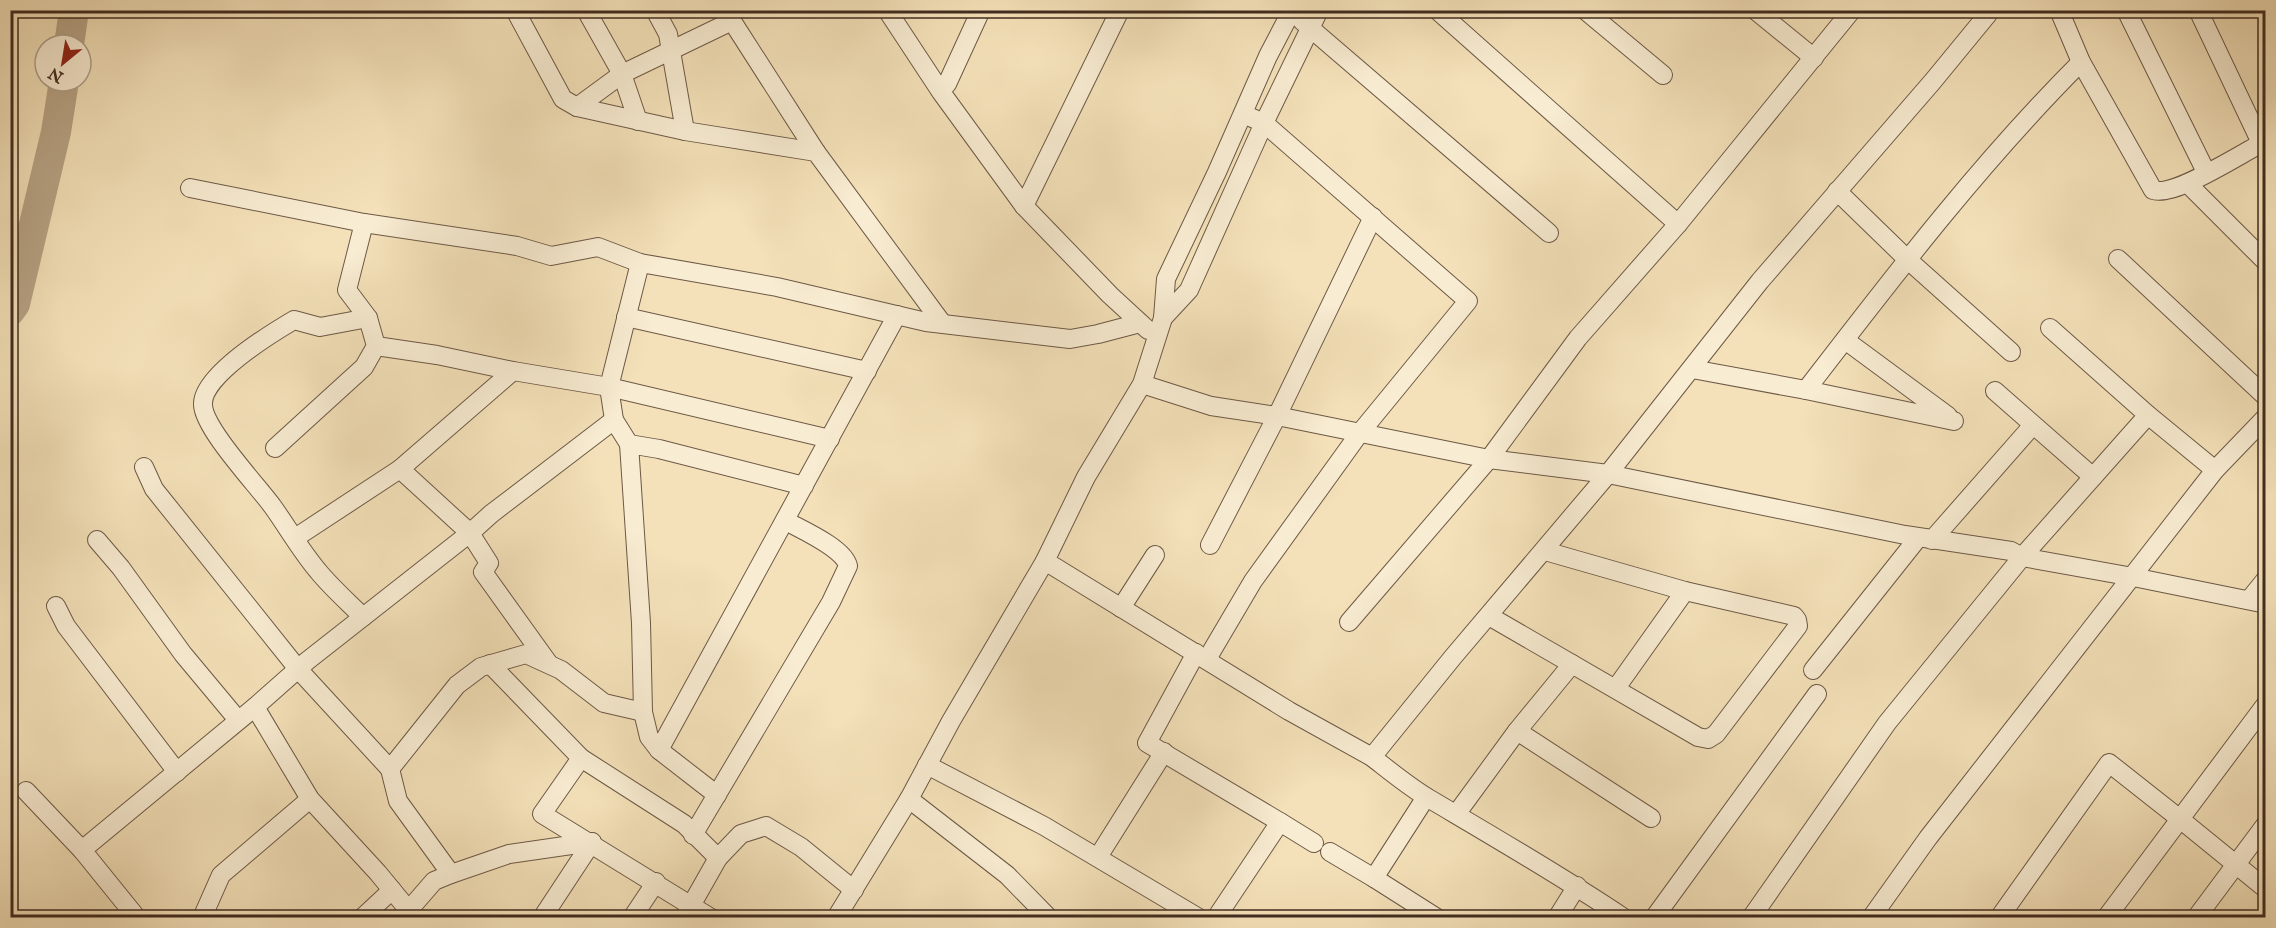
<svg xmlns="http://www.w3.org/2000/svg" width="2276" height="928" viewBox="0 0 2276 928" font-family="'IM FELL English',serif">
<style>
.lines{fill:none;stroke-linecap:round;stroke-linejoin:round}
.river{stroke:#b7a385;stroke-width:30}
.minor-casing{stroke:#6d5946;stroke-width:20}
.minor{stroke:#f8ecd2;stroke-width:18}
</style>
<rect width="100%" height="100%" fill="#f4e1b9"/>
<filter id="stains"><feTurbulence type="fractalNoise" baseFrequency=".00333" numOctaves="4"/><feColorMatrix values="0 0 0 0 .2 0 0 0 0 .09 0 0 0 0 .02 0 0 0 .5 -.17"/></filter>
<radialGradient id="worn" r=".72"><stop offset=".6" stop-color="#630" stop-opacity="0"/><stop offset="1" stop-color="#630" stop-opacity=".3"/></radialGradient>
<g class="lines">
<!-- river -->
<g class="river">
<polyline points="69,45 74,10"/>
<polyline points="10,311 15,304 56,132 64,81"/>
</g>
<!-- minor casing -->
<g class="minor-casing">
<g id="minor">
<polyline points="515,10 563,99 577,107 685,131 816,152 942,323"/>
<polyline points="586,10 622,74 638,121"/>
<polyline points="655,10 668,34 685,131"/>
<polyline points="887,10 941,92 1024,206 1110,295 1148,330"/>
<polyline points="1292,10 1268,56 1217,172 1166,279 1163,318 1142,384 1086,477 1045,561 1289,711 1372,757"/>
<polyline points="1437,10 1678,224"/>
<polyline points="1585,10 1663,75"/>
<polyline points="1755,10 1814,58"/>
<path d="M2059,10L2081,62L2153,190C2174,198 2243,152 2266,141"/>
<polyline points="2126,10 2206,172"/>
<polyline points="2198,10 2261,143"/>
<polyline points="1302,21 1549,233"/>
<polyline points="947,84 981,10"/>
<polyline points="577,107 622,74 732,21 816,152"/>
<polyline points="2188,184 2266,262"/>
<polyline points="190,188 364,223 517,246 551,256 598,247 640,263 777,287 926,322 1070,339 1098,334 1140,323"/>
<polyline points="1837,191 1907,259 2011,352"/>
<polyline points="1024,206 1120,10"/>
<polyline points="2118,259 2266,397"/>
<polyline points="626,317 867,371"/>
<polyline points="1163,318 1189,290 1264,123 1319,10"/>
<polyline points="1845,340 1948,416"/>
<polyline points="376,346 437,355 513,371 609,387 830,439"/>
<path d="M1692,369L1806,390C1893,277 1980,163 2081,62"/>
<polyline points="1142,384 1211,406 1277,416 1489,459 1608,474 1905,535 2011,551 2022,557 2133,577 2266,604"/>
<polyline points="1806,390 1954,421"/>
<polyline points="1995,391 2093,477"/>
<polyline points="2148,415 2215,470"/>
<polyline points="614,420 609,387 640,263"/>
<polyline points="275,448 364,367 376,346 368,318 347,290 364,223"/>
<polyline points="144,467 154,489 298,669 390,769 457,685 481,667 526,654 561,670 604,703 643,712"/>
<polyline points="400,469 513,371"/>
<polyline points="804,486 659,449 629,444 641,623 643,712 649,737 659,750 897,315"/>
<polyline points="295,538 400,469 470,533 489,563 483,572 549,664"/>
<polyline points="97,540 121,568 183,654 238,720"/>
<polyline points="1932,540 2033,425"/>
<polyline points="1210,545 1277,416 1373,217"/>
<polyline points="2249,600 2266,579"/>
<polyline points="56,606 66,626 177,772"/>
<polyline points="1121,608 1155,555"/>
<polyline points="1489,616 1698,737 1708,739 1716,734 1798,626 1797,620 1794,616 1685,591 1545,551"/>
<path d="M363,617C348,602 331,587 318,571C301,551 288,528 273,507C257,485 204,429 203,405C201,376 272,333 294,320L320,327L368,318"/>
<polyline points="1349,622 1489,459 1578,338 1678,224 1852,10"/>
<polyline points="1196,653 1147,743 1280,822"/>
<polyline points="1207,659 1253,581 1359,434 1468,301 1264,123 1243,114"/>
<polyline points="490,664 581,758 542,814 711,918"/>
<polyline points="1813,670 1918,538"/>
<polyline points="1616,688 1685,591"/>
<polyline points="1517,731 1572,664"/>
<polyline points="659,750 717,795"/>
<polyline points="581,758 684,824 718,858 684,918"/>
<polyline points="927,765 1044,826 1199,918"/>
<polyline points="390,769 398,801 451,874"/>
<polyline points="26,791 82,850"/>
<polyline points="1426,797 1374,878 1437,918"/>
<polyline points="909,799 1007,875 1049,918"/>
<polyline points="1457,813 1517,731 1651,818"/>
<path d="M693,835L831,602L848,566C844,548 802,530 786,521"/>
<polyline points="1330,852 1374,878"/>
<polyline points="1098,857 1164,752"/>
<polyline points="718,858 741,834 766,826 801,847 854,890"/>
<polyline points="408,911 434,881 451,874 509,854 592,842"/>
<polyline points="137,918 82,850 255,707"/>
<polyline points="202,918 221,875 310,799"/>
<polyline points="362,918 392,890"/>
<polyline points="415,918 378,873 310,799 255,707 307,661 470,533 491,514 614,420 629,444"/>
<polyline points="542,918 592,842"/>
<polyline points="632,918 656,882"/>
<polyline points="836,918 909,799 951,721 1045,561"/>
<polyline points="1216,918 1280,822 1314,843"/>
<polyline points="1557,918 1577,886"/>
<path d="M1624,918C1560,875 1494,837 1428,798C1408,786 1390,771 1372,757L1453,657L1608,474L1760,281L1933,81L1988,14"/>
<polyline points="1654,918 1817,694"/>
<polyline points="1751,918 1887,723 2022,557 2148,415 2050,328"/>
<polyline points="1871,918 1928,838 2215,470 2266,417"/>
<polyline points="1999,918 2109,763 2180,819 2266,889"/>
<polyline points="2106,918 2266,704"/>
<polyline points="2196,918 2266,824"/>
</g>
</g>
<!-- minor -->
<use href="#minor" class="minor"/>
</g>
<!-- margin -->
<rect width="2276" height="928" fill="none" stroke="#f4e1b9" stroke-width="36"/>
<rect x="12" y="12" width="2252" height="904" fill="none" stroke="#402c20" stroke-width="3"/>
<rect x="18" y="18" width="2240" height="892" fill="none" stroke="#402c20" stroke-width="1.5"/>
<!-- north arrow -->
<g transform="translate(63 63) rotate(210)"><circle r="28" fill="#f8ecd2" stroke="#ae9f8b" stroke-width="1.5"/>
<path d="M0-4.5L10 22L0 15L-10 22Z" fill="#8f2418"/>
<text y="-9" font-size="16" font-weight="bold" text-anchor="middle" fill="#402c20">N</text>
</g>
<rect width="100%" height="100%" filter="url(#stains)"/>
<rect width="100%" height="100%" fill="url(#worn)"/>
</svg>
